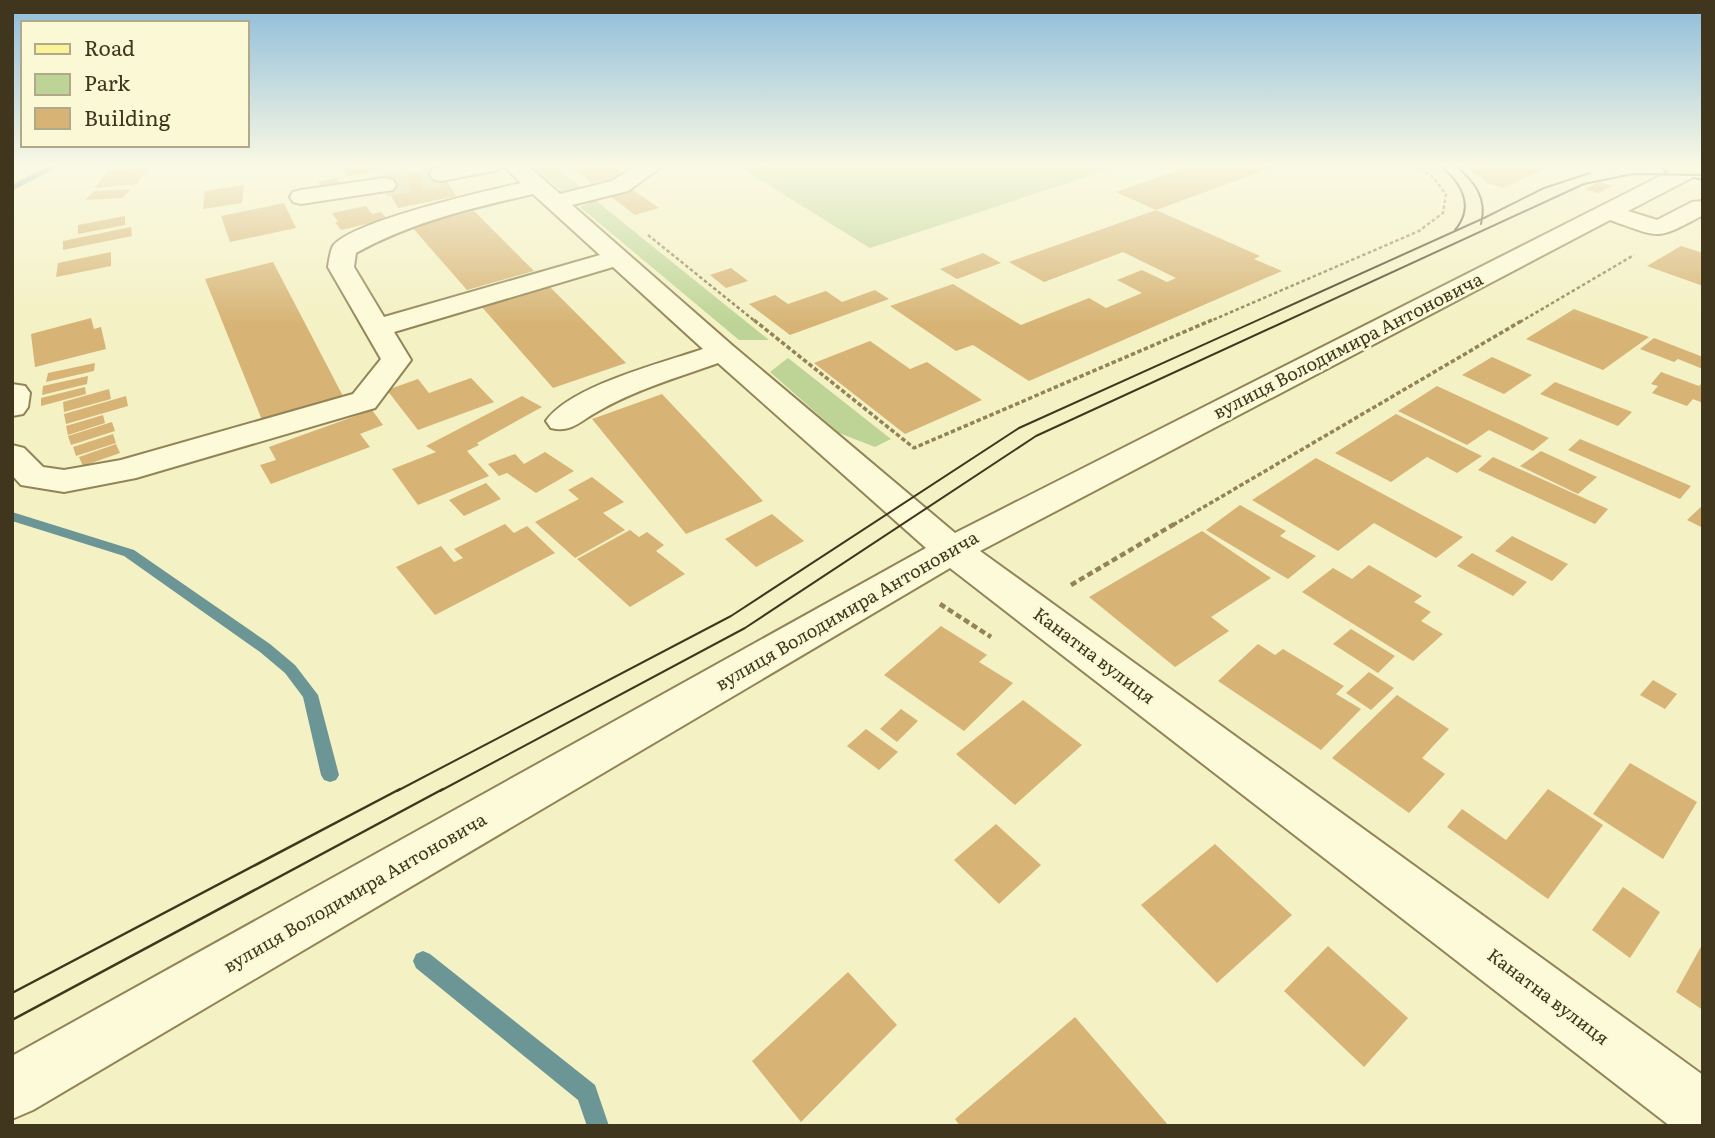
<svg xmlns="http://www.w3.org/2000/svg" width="1715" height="1138" viewBox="0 0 1715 1138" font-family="Literata,serif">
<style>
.green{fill:#bed496}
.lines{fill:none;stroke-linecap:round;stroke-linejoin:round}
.stream{fill:#6c9696;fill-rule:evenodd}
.building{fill:#d7b475}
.minor-tunnel{stroke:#d0cca3;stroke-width:24;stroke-dasharray:24 12;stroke-linecap:butt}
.minor-casing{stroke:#928457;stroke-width:4}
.major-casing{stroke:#5f502c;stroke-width:4}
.path-far2{stroke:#928457;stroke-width:2.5;stroke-dasharray:3.5 2.5;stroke-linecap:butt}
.path-far1{stroke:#928457;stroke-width:3.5;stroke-dasharray:4.5 2.5;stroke-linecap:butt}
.path{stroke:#928457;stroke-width:4.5;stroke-dasharray:6 3.5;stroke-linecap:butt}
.minor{fill:#fdfad9;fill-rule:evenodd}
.major{fill:#fbf398;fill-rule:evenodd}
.tram-far1{stroke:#40361d;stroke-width:2}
.tram{stroke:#40361d;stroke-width:2.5}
.labels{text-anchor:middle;stroke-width:5;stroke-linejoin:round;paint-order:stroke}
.street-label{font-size:18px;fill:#40361d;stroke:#faf8d5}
</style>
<rect width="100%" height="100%" fill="#f4f1c4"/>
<!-- green -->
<g class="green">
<polygon points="531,165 553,165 587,192 564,193"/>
<polygon points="736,165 1123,165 870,248"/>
<polygon points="595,200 769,340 739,340 580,207"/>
<polygon points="788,358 891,439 875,447 839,433 770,372"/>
</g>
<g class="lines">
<!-- stream -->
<g class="stream">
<polygon points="50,165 61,165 12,191 12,185"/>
<polygon points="12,512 134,550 270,644 295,665 318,695 339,775 336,780 330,782 324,780 321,775 303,697 285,673 260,652 124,556 12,521"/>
<polygon points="423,951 430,954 595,1085 609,1126 587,1126 578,1100 416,968 413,961 416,954"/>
</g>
</g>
<!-- building -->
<g class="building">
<polygon points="343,165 400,165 400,166 347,176"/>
<polygon points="568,165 612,165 625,175 592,183"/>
<polygon points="1194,165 1279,165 1156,210 1116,192"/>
<polygon points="1463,165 1559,165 1547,168 1503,188 1488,183"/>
<polygon points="148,167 137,184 95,188 108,171"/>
<polygon points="437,167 456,196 398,208 381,178"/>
<polygon points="336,178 344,188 326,192 318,182"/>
<polygon points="1599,182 1613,186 1598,193 1585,189"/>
<polygon points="244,185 242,203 203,209 205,191"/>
<polygon points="131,189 122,198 85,200 94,191"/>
<polygon points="633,190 659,208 635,215 610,196"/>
<polygon points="284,203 296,228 230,242 221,216"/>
<polygon points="366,206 372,214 381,212 387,219 341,230 335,222 338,222 332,213"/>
<polygon points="1156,210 1260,256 1254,259 1282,271 1029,381 973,345 956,351 890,306 953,284 1021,325 1089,298 1106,308 1142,293 1117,280 1142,270 1167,282 1176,278 1123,252 1044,282 1009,262"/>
<polygon points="474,211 534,271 467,290 411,226"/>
<polygon points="125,216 125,225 78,234 78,225"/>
<polygon points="131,227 132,236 63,250 63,241"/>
<polygon points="1681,246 1703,253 1703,286 1647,266"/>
<polygon points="111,252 111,266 56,277 58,263"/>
<polygon points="983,253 1001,263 957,279 940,269"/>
<polygon points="273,262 345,400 264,425 205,279"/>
<polygon points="731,268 748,281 726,288 710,275"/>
<polygon points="549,286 626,363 553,388 481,306"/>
<polygon points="875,290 889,299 790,335 749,304 775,295 788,304 826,291 842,302"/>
<polygon points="1574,309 1649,337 1603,370 1526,339"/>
<polygon points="91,318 94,329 101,327 106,349 35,367 31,334"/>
<polygon points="1654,338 1703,357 1703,369 1678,359 1674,362 1640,349"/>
<polygon points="870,341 910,369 927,362 982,400 905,434 814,363"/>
<polygon points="1492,357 1532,375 1504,394 1462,375"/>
<polygon points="95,363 94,371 46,382 48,373"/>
<polygon points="1661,372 1699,386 1703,382 1703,403 1693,399 1687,406 1652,393 1658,386 1651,384"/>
<polygon points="88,376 87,384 42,395 43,386"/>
<polygon points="471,378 494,402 418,430 387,390 418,379 429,393"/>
<polygon points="1555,382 1632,412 1618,426 1540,394"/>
<polygon points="1437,386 1549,438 1533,451 1489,430 1467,445 1398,411"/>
<polygon points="85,387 86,394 41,406 41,398"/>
<polygon points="109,389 111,399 64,412 63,402"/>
<polygon points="662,394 763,501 686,534 592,419"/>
<polygon points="126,396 128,406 66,424 64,414"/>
<polygon points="522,396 542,407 477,443 479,445 467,451 489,476 418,505 392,469 436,452 426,446"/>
<polygon points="372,410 383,425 360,434 370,447 271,484 260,465 276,460 269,447"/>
<polygon points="1396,414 1482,456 1457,473 1427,457 1391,482 1335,453"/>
<polygon points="103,415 105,423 68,435 66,426"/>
<polygon points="112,422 115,431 71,445 68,436"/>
<polygon points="113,434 116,443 76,456 73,447"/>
<polygon points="1580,439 1691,486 1680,499 1568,450"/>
<polygon points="116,444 120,453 83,466 79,457"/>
<polygon points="1541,451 1597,477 1578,494 1520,466"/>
<polygon points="545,452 574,471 536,493 507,473 499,476 488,464 515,454 524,464"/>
<polygon points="1493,457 1608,509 1595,524 1478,470"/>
<polygon points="1316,458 1463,537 1436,558 1374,523 1338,551 1252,500"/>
<polygon points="592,477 624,502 603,513 625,530 575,558 535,522 579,499 568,490"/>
<polygon points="486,483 501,499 464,516 449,500"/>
<polygon points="1240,505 1286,531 1280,536 1316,556 1288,579 1206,530"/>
<polygon points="1703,505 1703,528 1687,520"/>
<polygon points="772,514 804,541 756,567 725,539"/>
<polygon points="505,524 514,533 527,526 555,553 435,615 396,567 441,546 454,562 463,558 454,549"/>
<polygon points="630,530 639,537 647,532 664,545 656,551 685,574 630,607 577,559"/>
<polygon points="1202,531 1271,578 1211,617 1229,631 1175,667 1089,597"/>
<polygon points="1512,536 1568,564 1552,581 1495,551"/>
<polygon points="1472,553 1527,582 1513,596 1457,566"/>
<polygon points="1369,565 1422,596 1414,602 1431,612 1421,621 1443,634 1413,661 1302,592 1333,568 1352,579"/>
<polygon points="941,626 987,655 979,662 1013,683 964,731 884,675"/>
<polygon points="1351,629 1395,656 1378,673 1333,644"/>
<polygon points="1258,644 1275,655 1283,649 1344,686 1336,694 1361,709 1321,750 1218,681"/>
<polygon points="1369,672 1394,688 1371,710 1346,693"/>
<polygon points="1653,680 1677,694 1665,709 1640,695"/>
<polygon points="1397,695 1449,729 1422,758 1445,774 1409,813 1332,758"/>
<polygon points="1023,700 1082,745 1015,805 956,754"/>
<polygon points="901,709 918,721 897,742 880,729"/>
<polygon points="866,729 898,752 879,770 847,746"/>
<polygon points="1630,763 1697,802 1663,859 1593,814"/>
<polygon points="1548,789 1603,825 1548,899 1447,827 1462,809 1506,840"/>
<polygon points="996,824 1041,865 999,904 954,860"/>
<polygon points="1215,844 1292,915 1217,983 1141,905"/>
<polygon points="1623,887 1660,912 1630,958 1592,930"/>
<polygon points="1703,943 1703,1010 1676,992"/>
<polygon points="1328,946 1408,1018 1364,1067 1284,991"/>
<polygon points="848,972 897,1025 801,1122 752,1061"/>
<polygon points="1075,1017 1169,1126 960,1126 955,1119"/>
</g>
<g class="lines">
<!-- minor-tunnel -->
<polyline class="minor-tunnel" points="385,185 441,174"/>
<!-- minor casing -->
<g class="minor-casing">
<g id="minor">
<polygon points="454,165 501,165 498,170 441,181 433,179 430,174 433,169"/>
<path d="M503,165H527L560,194L612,181L638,165H664L628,191L572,205L733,346L955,533L1682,165H1703V172L1628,211L1657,220L1692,202L1703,201V215C1655,241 1661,238 1610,220L980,551L1703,1075V1126H1670L950,568L33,1110L12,1119V1056L926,548L718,363C676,378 634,390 595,413C579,422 571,433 551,428L546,421C570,386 662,363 703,349L613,267L394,332L411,360L375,408L136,478L64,492L21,485L12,475V445L24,448L43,467L64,470L121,460L353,394L381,359L328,267C329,261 330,252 333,246C352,221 486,191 521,183ZM533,194L600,255L384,317L354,267L356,253C412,222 472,208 533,194Z"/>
<polygon points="385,178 393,180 396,185 393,190 301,204 293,202 290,197 293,192 301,190"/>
<polygon points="12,384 25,386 30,393 28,407 23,414 12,416"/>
</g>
</g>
<!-- major casing -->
<g class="major-casing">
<polygon id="major" points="1662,165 1703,166 1703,179 1665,170"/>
</g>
<!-- path-far2 -->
<g class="path-far2">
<polyline points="1602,165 1618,170"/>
<polyline points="648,235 756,322"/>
<polyline points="1208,322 1419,231 1443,213 1446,194 1431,175 1410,165"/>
<polyline points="1520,322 1634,255"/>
</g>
<!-- path-far1 -->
<g class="path-far1">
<polyline points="754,320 914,448 1212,320"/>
<polyline points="1173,525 1523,320"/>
</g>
<!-- path -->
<g class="path">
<polyline points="1071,585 1176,523"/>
<polyline points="940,604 991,637"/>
</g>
<!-- minor -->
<use href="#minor" class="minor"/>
<!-- major -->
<use href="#major" class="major"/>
<!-- tram-far1 -->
<g class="tram-far1">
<path d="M1440,165C1461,183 1475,206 1455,230"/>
<path d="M1455,165C1474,181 1488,198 1481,224"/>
<polyline points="397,791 731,616 1019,428 1484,218 1544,188 1590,173"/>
<polyline points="440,791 745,628 1036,436 1584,184 1633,174 1703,175"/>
</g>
<!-- tram -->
<g class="tram">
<polyline points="12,993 400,789"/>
<polyline points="12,1020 443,789"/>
</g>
</g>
<!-- sky -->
<linearGradient id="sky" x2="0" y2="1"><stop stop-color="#8dbcda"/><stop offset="0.51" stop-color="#faf9e4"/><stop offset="1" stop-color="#faf9e4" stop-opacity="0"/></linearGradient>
<rect width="1715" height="324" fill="url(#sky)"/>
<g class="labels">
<!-- street labels -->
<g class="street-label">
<text transform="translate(1348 346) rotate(-27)" y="6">вулиця Володимира Антоновича</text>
<text transform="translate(847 611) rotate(-30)" y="6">вулиця Володимира Антоновича</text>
<text transform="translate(1094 656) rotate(37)" y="6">Канатна вулиця</text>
<text transform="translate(355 893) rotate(-30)" y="6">вулиця Володимира Антоновича</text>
<text transform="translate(1548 997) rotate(37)" y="6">Канатна вулиця</text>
</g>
</g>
<!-- border -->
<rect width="1715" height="1138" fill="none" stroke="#40361d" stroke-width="28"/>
<!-- legend -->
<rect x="21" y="21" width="228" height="126" fill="#faf8d5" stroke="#b0aa8b" stroke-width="2"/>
<rect x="35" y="44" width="35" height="10" fill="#fbf398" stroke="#b0aa8b" stroke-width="2"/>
<text x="84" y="56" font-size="21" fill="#40361d">Road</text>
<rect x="35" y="74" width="35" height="21" fill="#bed496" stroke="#b0aa8b" stroke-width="2"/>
<text x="84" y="91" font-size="21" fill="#40361d">Park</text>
<rect x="35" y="108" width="35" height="21" fill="#d7b475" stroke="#b0aa8b" stroke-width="2"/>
<text x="84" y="126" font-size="21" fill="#40361d">Building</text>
</svg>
